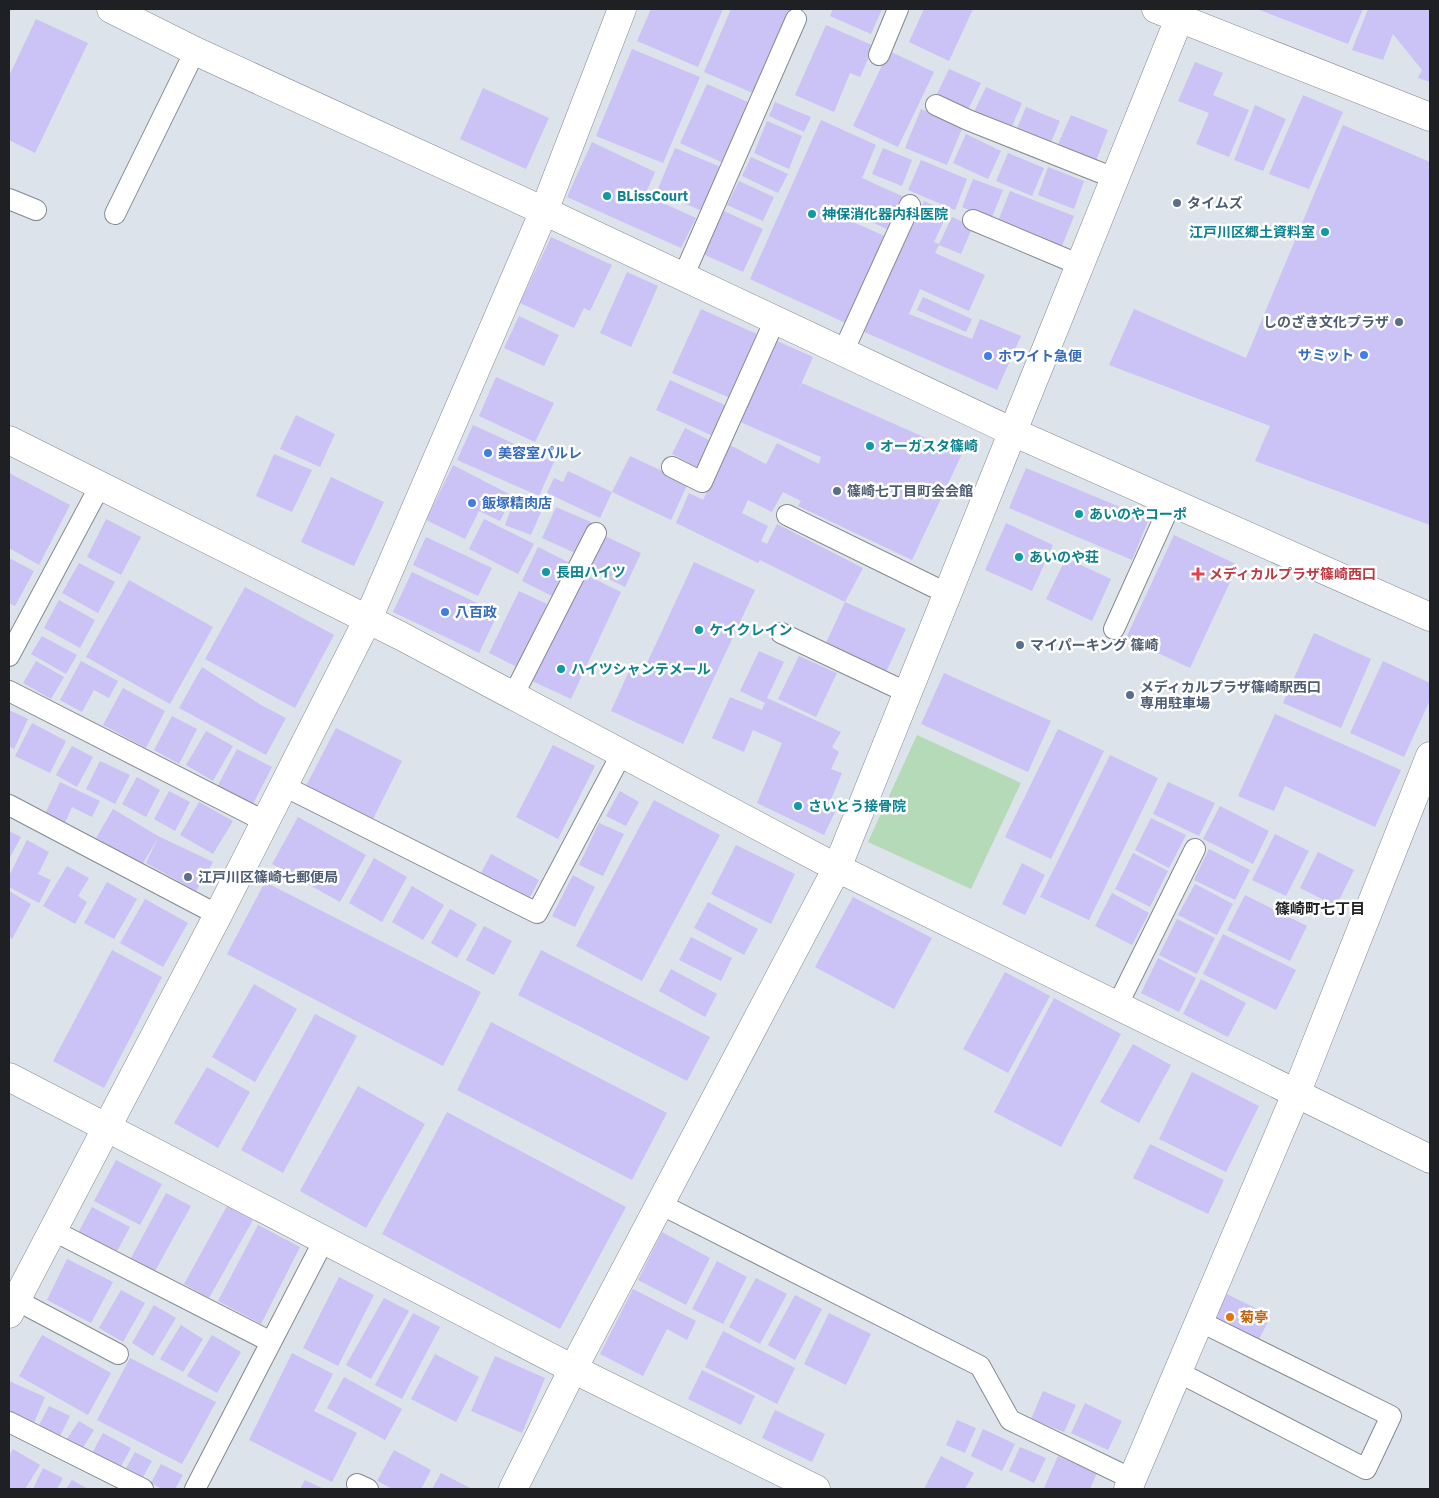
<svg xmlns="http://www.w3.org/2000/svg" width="1439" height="1498" viewBox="0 0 1439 1498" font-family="'IBM Plex Sans','Noto Sans JP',sans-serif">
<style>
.green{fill:#b4dab8}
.building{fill:#cbc2f5}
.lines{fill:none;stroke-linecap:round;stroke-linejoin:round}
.service-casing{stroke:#858a91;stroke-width:22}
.minor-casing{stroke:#858a91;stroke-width:29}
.service{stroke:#fff;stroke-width:20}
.minor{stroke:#fff;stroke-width:28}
.culture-dot{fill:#0f9aa8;stroke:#fff;stroke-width:2}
.service-dot{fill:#5c6f8a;stroke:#fff;stroke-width:2}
.shop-dot{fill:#3f7fe0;stroke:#fff;stroke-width:2}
.health-dot{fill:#e0444e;stroke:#fff;stroke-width:2}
.food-dot{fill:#e8710a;stroke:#fff;stroke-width:2}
.labels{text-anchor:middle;stroke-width:5;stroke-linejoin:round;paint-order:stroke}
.culture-label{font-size:14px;font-weight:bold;fill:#0d838f;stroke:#fff;text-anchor:start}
.service-label{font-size:14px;font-weight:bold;fill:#4e5e75;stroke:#fff;text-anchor:start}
.shop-label{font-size:14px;font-weight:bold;fill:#366cbe;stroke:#fff;text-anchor:start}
.health-label{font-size:14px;font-weight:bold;fill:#be3a42;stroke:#fff;text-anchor:start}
.food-label{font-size:14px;font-weight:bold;fill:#c56008;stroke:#fff;text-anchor:start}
.neighbourhood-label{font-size:15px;font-weight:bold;fill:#1e2023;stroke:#fff}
</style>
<rect width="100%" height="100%" fill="#dde3ea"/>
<!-- green -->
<polygon class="green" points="917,735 1021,783 971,889 868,842"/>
<!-- building -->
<g class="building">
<polygon points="651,9 723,9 698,67 637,41"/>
<polygon points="731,9 785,9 791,11 755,94 704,72"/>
<polygon points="833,9 882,9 871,34 830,16"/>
<polygon points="924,9 973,9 949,61 909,42"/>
<polygon points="1257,9 1363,9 1348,44"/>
<polygon points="1368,9 1430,9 1430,82 1418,78 1422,70 1393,34 1383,60 1352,50"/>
<polygon points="36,19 88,43 35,153 9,140 9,76"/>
<polygon points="826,25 874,46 860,77 850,73 834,112 795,95"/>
<polygon points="632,49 700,77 663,163 596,136"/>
<polygon points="889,51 934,72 898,147 853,126"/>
<polygon points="1195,62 1223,73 1213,95 1249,110 1229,157 1196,144 1209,113 1178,101"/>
<polygon points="949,69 981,83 967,112 935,98"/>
<polygon points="707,84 750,103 723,163 680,143"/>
<polygon points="986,87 1022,103 1009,133 972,116"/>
<polygon points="483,88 549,118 526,169 460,139"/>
<polygon points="1303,95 1343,112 1309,189 1269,174"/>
<polygon points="775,102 811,117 804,132 769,116"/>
<polygon points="1255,105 1286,119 1263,171 1234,160"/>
<polygon points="1026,107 1060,121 1049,147 1015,133"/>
<polygon points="921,109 963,126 947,165 905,148"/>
<polygon points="1071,115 1108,130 1094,166 1055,151"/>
<polygon points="821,120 876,145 862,178 904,197 889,230 847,211 844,218 889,238 850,325 750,279"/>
<polygon points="767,121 802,136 789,169 754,153"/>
<polygon points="1343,125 1430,162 1430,525 1255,461 1270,426 1109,365 1134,309 1246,358"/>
<polygon points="966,134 1001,151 988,179 953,163"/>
<polygon points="592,142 655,172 645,195 696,218 681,248 567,197"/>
<polygon points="675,148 723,168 704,212 657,191"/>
<polygon points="883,148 912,160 902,186 872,174"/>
<polygon points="1008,153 1044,168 1032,196 996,181"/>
<polygon points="751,157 788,174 778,193 742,176"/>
<polygon points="921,160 967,179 955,210 908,190"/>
<polygon points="1048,167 1084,181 1074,209 1038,195"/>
<polygon points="973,179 1003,190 991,219 962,207"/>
<polygon points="739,181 774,197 763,221 727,205"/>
<polygon points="1010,191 1074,216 1062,246 998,221"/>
<polygon points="924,201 948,212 934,242 939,244 952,217 973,226 961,254 939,245 935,253 985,275 969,311 920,289 909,314 972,339 980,319 1021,336 997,390 862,331 906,229 910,231"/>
<polygon points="724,211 763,229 743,272 703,254"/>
<polygon points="551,237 612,265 590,311 584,308 574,328 520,303"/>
<polygon points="627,272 658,286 631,347 600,333"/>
<polygon points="923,297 972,319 966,332 917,310"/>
<polygon points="701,309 759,335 730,398 672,373"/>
<polygon points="519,316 559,335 544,366 504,348"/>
<polygon points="775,340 813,357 796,396 802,383 962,454 912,560 798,506 801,501 783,492 772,512 748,500 742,513 768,526 761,541 767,544 777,524 863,568 845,602 760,560 758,563 676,523 689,493 703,500 730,445 766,464 777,443 819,464 821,457 738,421"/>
<polygon points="496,377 554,403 535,442 479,416"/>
<polygon points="670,380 729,407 715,437 656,410"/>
<polygon points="296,415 335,434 320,467 280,449"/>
<polygon points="473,425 554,462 539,496 457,460"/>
<polygon points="685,428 713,442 700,469 672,454"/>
<polygon points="274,454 312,470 292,512 256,496"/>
<polygon points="630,456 688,483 671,520 612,492"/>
<polygon points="453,465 513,496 500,521 479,511 465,539 426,520"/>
<polygon points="1026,468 1149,519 1132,560 1009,508"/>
<polygon points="568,471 612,492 600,518 547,493 554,478 563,482"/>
<polygon points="9,473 70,505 39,565 9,548"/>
<polygon points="331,477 384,502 354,566 301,542"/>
<polygon points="514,501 541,512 531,535 505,525"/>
<polygon points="556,507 591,522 575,553 542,538"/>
<polygon points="106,519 141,537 121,575 87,557"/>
<polygon points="484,519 534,544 518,574 469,549"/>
<polygon points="1006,523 1053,545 1032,591 985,570"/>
<polygon points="1174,535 1238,565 1190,668 1126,638"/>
<polygon points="605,536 641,553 625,587 590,570"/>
<polygon points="426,537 492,568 478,596 413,565"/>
<polygon points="538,547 570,563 554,597 522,581"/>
<polygon points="9,558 34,571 15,606 9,603"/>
<polygon points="1066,558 1111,579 1092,621 1046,599"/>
<polygon points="694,562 755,590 683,744 611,711 629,671 641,676"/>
<polygon points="79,563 115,582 98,613 62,593"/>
<polygon points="412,572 498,613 479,653 393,612"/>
<polygon points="584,574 621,592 571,699 532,681"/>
<polygon points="129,580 213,627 170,704 86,657"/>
<polygon points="245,587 334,635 295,708 205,659"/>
<polygon points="519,591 547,604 517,667 489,653"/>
<polygon points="59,600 95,620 80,648 44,628"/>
<polygon points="845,602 906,629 886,672 825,645"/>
<polygon points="1314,633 1371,659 1341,728 1283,703"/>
<polygon points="42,636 77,655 66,674 31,654"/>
<polygon points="759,651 784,662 767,698 841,732 832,747 839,752 831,769 842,773 829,804 837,808 824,835 757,803 782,743 753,730 744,752 712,738 730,697 762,710 765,703 740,691"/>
<polygon points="799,656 837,673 816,717 778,699"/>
<polygon points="36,661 64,677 51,699 23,683"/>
<polygon points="81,661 118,681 109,698 94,690 82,712 60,700"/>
<polygon points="1383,661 1430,683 1430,700 1404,757 1350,733"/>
<polygon points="202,667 261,705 286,718 266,755 179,708"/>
<polygon points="944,673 1051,721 1028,772 921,724"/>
<polygon points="123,688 165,711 146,748 103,725"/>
<polygon points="9,710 28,719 14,749 9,746"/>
<polygon points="1275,714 1401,770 1375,827 1285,786 1274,811 1238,796"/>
<polygon points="172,716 197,729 179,764 154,750"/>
<polygon points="32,723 66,741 50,773 15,756"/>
<polygon points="336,728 402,761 373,819 306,786"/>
<polygon points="1058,729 1104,751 1051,859 1005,837"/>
<polygon points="206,731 233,746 213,781 186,765"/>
<polygon points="553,745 595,766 558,839 516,817"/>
<polygon points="72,746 93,757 77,787 56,775"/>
<polygon points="237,749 272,767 253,804 217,787"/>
<polygon points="1110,755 1158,778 1089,920 1040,897"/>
<polygon points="100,761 130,775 115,804 86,789"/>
<polygon points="137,777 160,790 146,817 122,804"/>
<polygon points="60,782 100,801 92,817 72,807 65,823 45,814"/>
<polygon points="1168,782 1215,803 1199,836 1153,814"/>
<polygon points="169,791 190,802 175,831 154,819"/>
<polygon points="620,791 639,802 626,826 606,816"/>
<polygon points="654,800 720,835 642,981 576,946"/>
<polygon points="199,802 233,821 213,854 180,835"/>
<polygon points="1220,806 1269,831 1253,864 1203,839"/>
<polygon points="113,809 158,836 213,862 196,891 146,863 158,838 142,865 96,838"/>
<polygon points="298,817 366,855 340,902 272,864"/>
<polygon points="1151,818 1186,835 1169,868 1135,850"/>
<polygon points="599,823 624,834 603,876 579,865"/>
<polygon points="9,831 21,837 9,859"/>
<polygon points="1275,834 1309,851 1286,896 1252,880"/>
<polygon points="27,840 49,852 38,874 51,880 39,903 9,887 9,876"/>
<polygon points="736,845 795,874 771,924 711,894"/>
<polygon points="1209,849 1250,870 1235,900 1194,880"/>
<polygon points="1318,852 1354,870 1336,906 1300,888"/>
<polygon points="1133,853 1168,871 1150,907 1115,889"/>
<polygon points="491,854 539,880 529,899 481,873"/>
<polygon points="374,858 407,877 382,922 349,903"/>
<polygon points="1022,863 1045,875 1025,915 1002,904"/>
<polygon points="67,866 89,878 78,896 87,902 75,924 43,906"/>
<polygon points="573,875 595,887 575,927 552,916"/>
<polygon points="107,882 137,899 114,939 84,923"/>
<polygon points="265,882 481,992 443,1066 227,954"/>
<polygon points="1195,884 1233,904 1217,935 1178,915"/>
<polygon points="412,886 444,905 423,940 392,922"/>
<polygon points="9,891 31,904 12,939 9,937"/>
<polygon points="1112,893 1149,913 1132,945 1095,926"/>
<polygon points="1245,895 1307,926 1290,961 1227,930"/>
<polygon points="853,897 932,938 894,1009 815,967"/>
<polygon points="145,899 188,923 163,967 120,943"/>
<polygon points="708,902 758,929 744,955 694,928"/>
<polygon points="450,909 477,924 457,958 431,943"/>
<polygon points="1177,919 1215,938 1197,974 1159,955"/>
<polygon points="484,926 512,941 494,975 466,960"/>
<polygon points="1223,934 1296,970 1276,1010 1203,974"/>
<polygon points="691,937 732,958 721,981 679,960"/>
<polygon points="112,950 162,977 104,1088 53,1061"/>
<polygon points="541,950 710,1037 687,1081 518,995"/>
<polygon points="1158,958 1196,978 1179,1012 1141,993"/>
<polygon points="671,969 717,994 705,1017 659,991"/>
<polygon points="1005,972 1050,996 1008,1073 963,1049"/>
<polygon points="1201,979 1246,1003 1228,1037 1183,1014"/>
<polygon points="254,984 297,1009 255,1082 212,1057"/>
<polygon points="1054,998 1121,1034 1061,1147 994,1112"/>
<polygon points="315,1014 357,1036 283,1173 241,1150"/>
<polygon points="491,1022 667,1113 632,1180 457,1090"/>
<polygon points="1133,1044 1171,1065 1139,1123 1100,1102"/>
<polygon points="207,1067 250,1092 218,1148 174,1123"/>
<polygon points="1192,1072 1259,1106 1226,1172 1159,1139"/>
<polygon points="358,1086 425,1124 366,1228 300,1191"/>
<polygon points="447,1112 626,1207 560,1329 382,1234"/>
<polygon points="1150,1144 1224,1180 1208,1214 1133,1178"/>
<polygon points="116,1160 162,1184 140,1225 94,1201"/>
<polygon points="166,1193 191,1206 155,1271 131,1258"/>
<polygon points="227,1206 253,1220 209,1298 184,1284"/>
<polygon points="92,1207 130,1227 116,1253 78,1233"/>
<polygon points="258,1225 300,1247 261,1324 218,1301"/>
<polygon points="662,1232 710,1258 686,1305 638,1280"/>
<polygon points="67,1259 113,1282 91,1323 47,1300"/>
<polygon points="717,1261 747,1277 723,1324 692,1309"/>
<polygon points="339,1277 374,1295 338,1366 303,1348"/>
<polygon points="756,1278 787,1294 760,1344 729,1327"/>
<polygon points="633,1289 696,1321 687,1340 667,1329 643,1376 600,1354"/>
<polygon points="121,1290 145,1303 123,1342 99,1328"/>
<polygon points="1227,1294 1271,1316 1258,1341 1214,1319"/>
<polygon points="795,1295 822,1309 795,1360 768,1345"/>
<polygon points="384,1298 409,1311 371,1379 346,1365"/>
<polygon points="154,1305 176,1318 153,1356 132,1343"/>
<polygon points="413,1313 440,1327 402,1399 375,1385"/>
<polygon points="829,1313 871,1334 846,1385 804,1364"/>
<polygon points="181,1325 203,1339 183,1372 160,1359"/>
<polygon points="723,1331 795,1368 777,1404 705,1367"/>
<polygon points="42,1335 111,1373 88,1415 19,1376"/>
<polygon points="212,1335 241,1352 217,1393 187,1376"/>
<polygon points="292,1353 333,1374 314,1411 357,1433 332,1482 249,1440"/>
<polygon points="435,1354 479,1377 456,1422 411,1399"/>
<polygon points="495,1356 545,1378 522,1433 471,1411"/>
<polygon points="130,1358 216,1402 182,1464 97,1420"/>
<polygon points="702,1370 755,1396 741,1425 688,1399"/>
<polygon points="344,1377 402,1409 385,1440 327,1408"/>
<polygon points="9,1381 45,1397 34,1423 9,1412"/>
<polygon points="1043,1391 1076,1405 1064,1432 1031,1419"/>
<polygon points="1085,1403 1122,1421 1108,1450 1071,1433"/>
<polygon points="49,1406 70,1416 58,1440 37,1429"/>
<polygon points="775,1410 825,1434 812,1462 762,1438"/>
<polygon points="957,1420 976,1428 965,1453 946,1445"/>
<polygon points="79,1421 94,1430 82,1449 66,1440"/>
<polygon points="983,1429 1015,1444 1002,1471 971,1456"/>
<polygon points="103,1433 131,1448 119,1470 91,1455"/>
<polygon points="1020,1447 1046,1458 1034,1483 1009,1471"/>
<polygon points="13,1449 40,1465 25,1489 9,1488 9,1456"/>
<polygon points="394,1450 431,1470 421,1489 393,1489 377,1481"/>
<polygon points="135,1452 152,1461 143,1477 126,1468"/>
<polygon points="941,1456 974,1473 965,1489 924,1489"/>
<polygon points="1058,1456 1097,1473 1090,1489 1044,1488"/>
<polygon points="161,1464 183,1475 175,1489 162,1489 151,1483"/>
<polygon points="43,1468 63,1478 57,1489 33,1489"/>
<polygon points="441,1473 472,1489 432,1489"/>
<polygon points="72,1480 88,1489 66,1489"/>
<polygon points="305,1480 324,1489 300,1489"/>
</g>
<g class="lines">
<!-- service casing -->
<g class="service-casing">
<g id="service">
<polyline points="879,55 898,9"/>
<polyline points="936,105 968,120 1114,178"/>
<polyline points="9,199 36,210"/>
<polyline points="115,214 195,51"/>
<polyline points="973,220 1080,265"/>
<polyline points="683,277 796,19"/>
<polyline points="843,352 910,205"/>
<polyline points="672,467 702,482 775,320"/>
<polyline points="787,515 948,594"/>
<polyline points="1114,629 1171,503"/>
<polyline points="781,633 908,693"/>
<polyline points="9,656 101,484"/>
<polyline points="9,691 264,821"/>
<polyline points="513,696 596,533"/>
<polyline points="282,785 537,913 622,753"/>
<polyline points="9,805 218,915"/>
<polyline points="1117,1006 1195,849"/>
<polyline points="660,1204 980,1366 1010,1420 1132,1479"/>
<polyline points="52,1230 271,1342"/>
<polyline points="16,1300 118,1354"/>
<polyline points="1178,1372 1366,1469 1391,1416 1199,1321"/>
<polyline points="9,1422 143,1489"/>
<polyline points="357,1484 368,1489"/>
<polyline points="195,1489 324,1240"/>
</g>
</g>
<!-- minor casing -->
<g class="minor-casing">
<g id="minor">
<polyline points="111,9 195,51 544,211 1013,432 1430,617"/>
<polyline points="1156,9 1430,117"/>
<polyline points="9,440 401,636 837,868 1430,1159"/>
<polyline points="9,1077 573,1369 816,1489"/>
<polyline points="9,1314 218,915 368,619 544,211 622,9"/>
<polyline points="513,1489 573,1369 837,868 1183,9"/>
<polyline points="1128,1489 1296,1094 1430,756"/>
</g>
</g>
<!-- service -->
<use href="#service" class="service"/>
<!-- minor -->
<use href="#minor" class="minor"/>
</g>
<!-- markers -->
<g class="culture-dot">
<circle cx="607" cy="196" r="5"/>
<circle cx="812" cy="214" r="5"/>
<circle cx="1325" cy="232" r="5"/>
<circle cx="870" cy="446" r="5"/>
<circle cx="1079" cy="514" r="5"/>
<circle cx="1019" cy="557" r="5"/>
<circle cx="546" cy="572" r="5"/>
<circle cx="699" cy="630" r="5"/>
<circle cx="561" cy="669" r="5"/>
<circle cx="798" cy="806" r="5"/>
</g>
<g class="service-dot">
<circle cx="1177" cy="203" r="5"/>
<circle cx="1399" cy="322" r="5"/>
<circle cx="837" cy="491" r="5"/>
<circle cx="1020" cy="645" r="5"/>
<circle cx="1130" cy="695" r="5"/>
<circle cx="188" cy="877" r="5"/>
</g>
<g class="shop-dot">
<circle cx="1364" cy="355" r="5"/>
<circle cx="988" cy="356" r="5"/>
<circle cx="488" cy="453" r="5"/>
<circle cx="472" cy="503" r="5"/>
<circle cx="445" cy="612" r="5"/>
</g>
<path class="health-dot" d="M1195.5 566.5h5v5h5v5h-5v5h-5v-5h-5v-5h5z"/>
<circle class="food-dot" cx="1230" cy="1317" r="5"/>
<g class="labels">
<!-- culture labels -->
<g class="culture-label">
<text x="617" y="201">BLissCourt</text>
<text x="822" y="219">神保消化器内科医院</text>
<text x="1315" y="237" text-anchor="end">江戸川区郷土資料室</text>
<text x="880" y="451">オーガスタ篠崎</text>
<text x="1089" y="519">あいのやコーポ</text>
<text x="1029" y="562">あいのや荘</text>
<text x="556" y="577">長田ハイツ</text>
<text x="709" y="635">ケイクレイン</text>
<text x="571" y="674">ハイツシャンテメール</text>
<text x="808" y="811">さいとう接骨院</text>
</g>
<!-- service labels -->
<g class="service-label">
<text x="1187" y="208">タイムズ</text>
<text x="1389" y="327" text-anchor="end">しのざき文化プラザ</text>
<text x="847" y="496">篠崎七丁目町会会館</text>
<text x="1030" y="650">マイパーキング 篠崎</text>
<text x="1140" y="692">メディカルプラザ篠崎駅西口<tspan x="1140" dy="16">専用駐車場</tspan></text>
<text x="198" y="882">江戸川区篠崎七郵便局</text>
</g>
<!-- shop labels -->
<g class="shop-label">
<text x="1354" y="360" text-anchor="end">サミット</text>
<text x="998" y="361">ホワイト急便</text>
<text x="498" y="458">美容室パルレ</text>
<text x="482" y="508">飯塚精肉店</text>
<text x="455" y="617">八百政</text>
</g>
<!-- health labels -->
<g class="health-label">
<text x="1209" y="579">メディカルプラザ篠崎西口</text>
</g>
<!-- food labels -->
<g class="food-label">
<text x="1240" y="1322">菊亭</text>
</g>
<!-- neighbourhood labels -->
<g class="neighbourhood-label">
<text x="1320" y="914">篠崎町七丁目</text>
</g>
</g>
<!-- border -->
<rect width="1439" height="1498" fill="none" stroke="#1e2023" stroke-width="20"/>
</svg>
